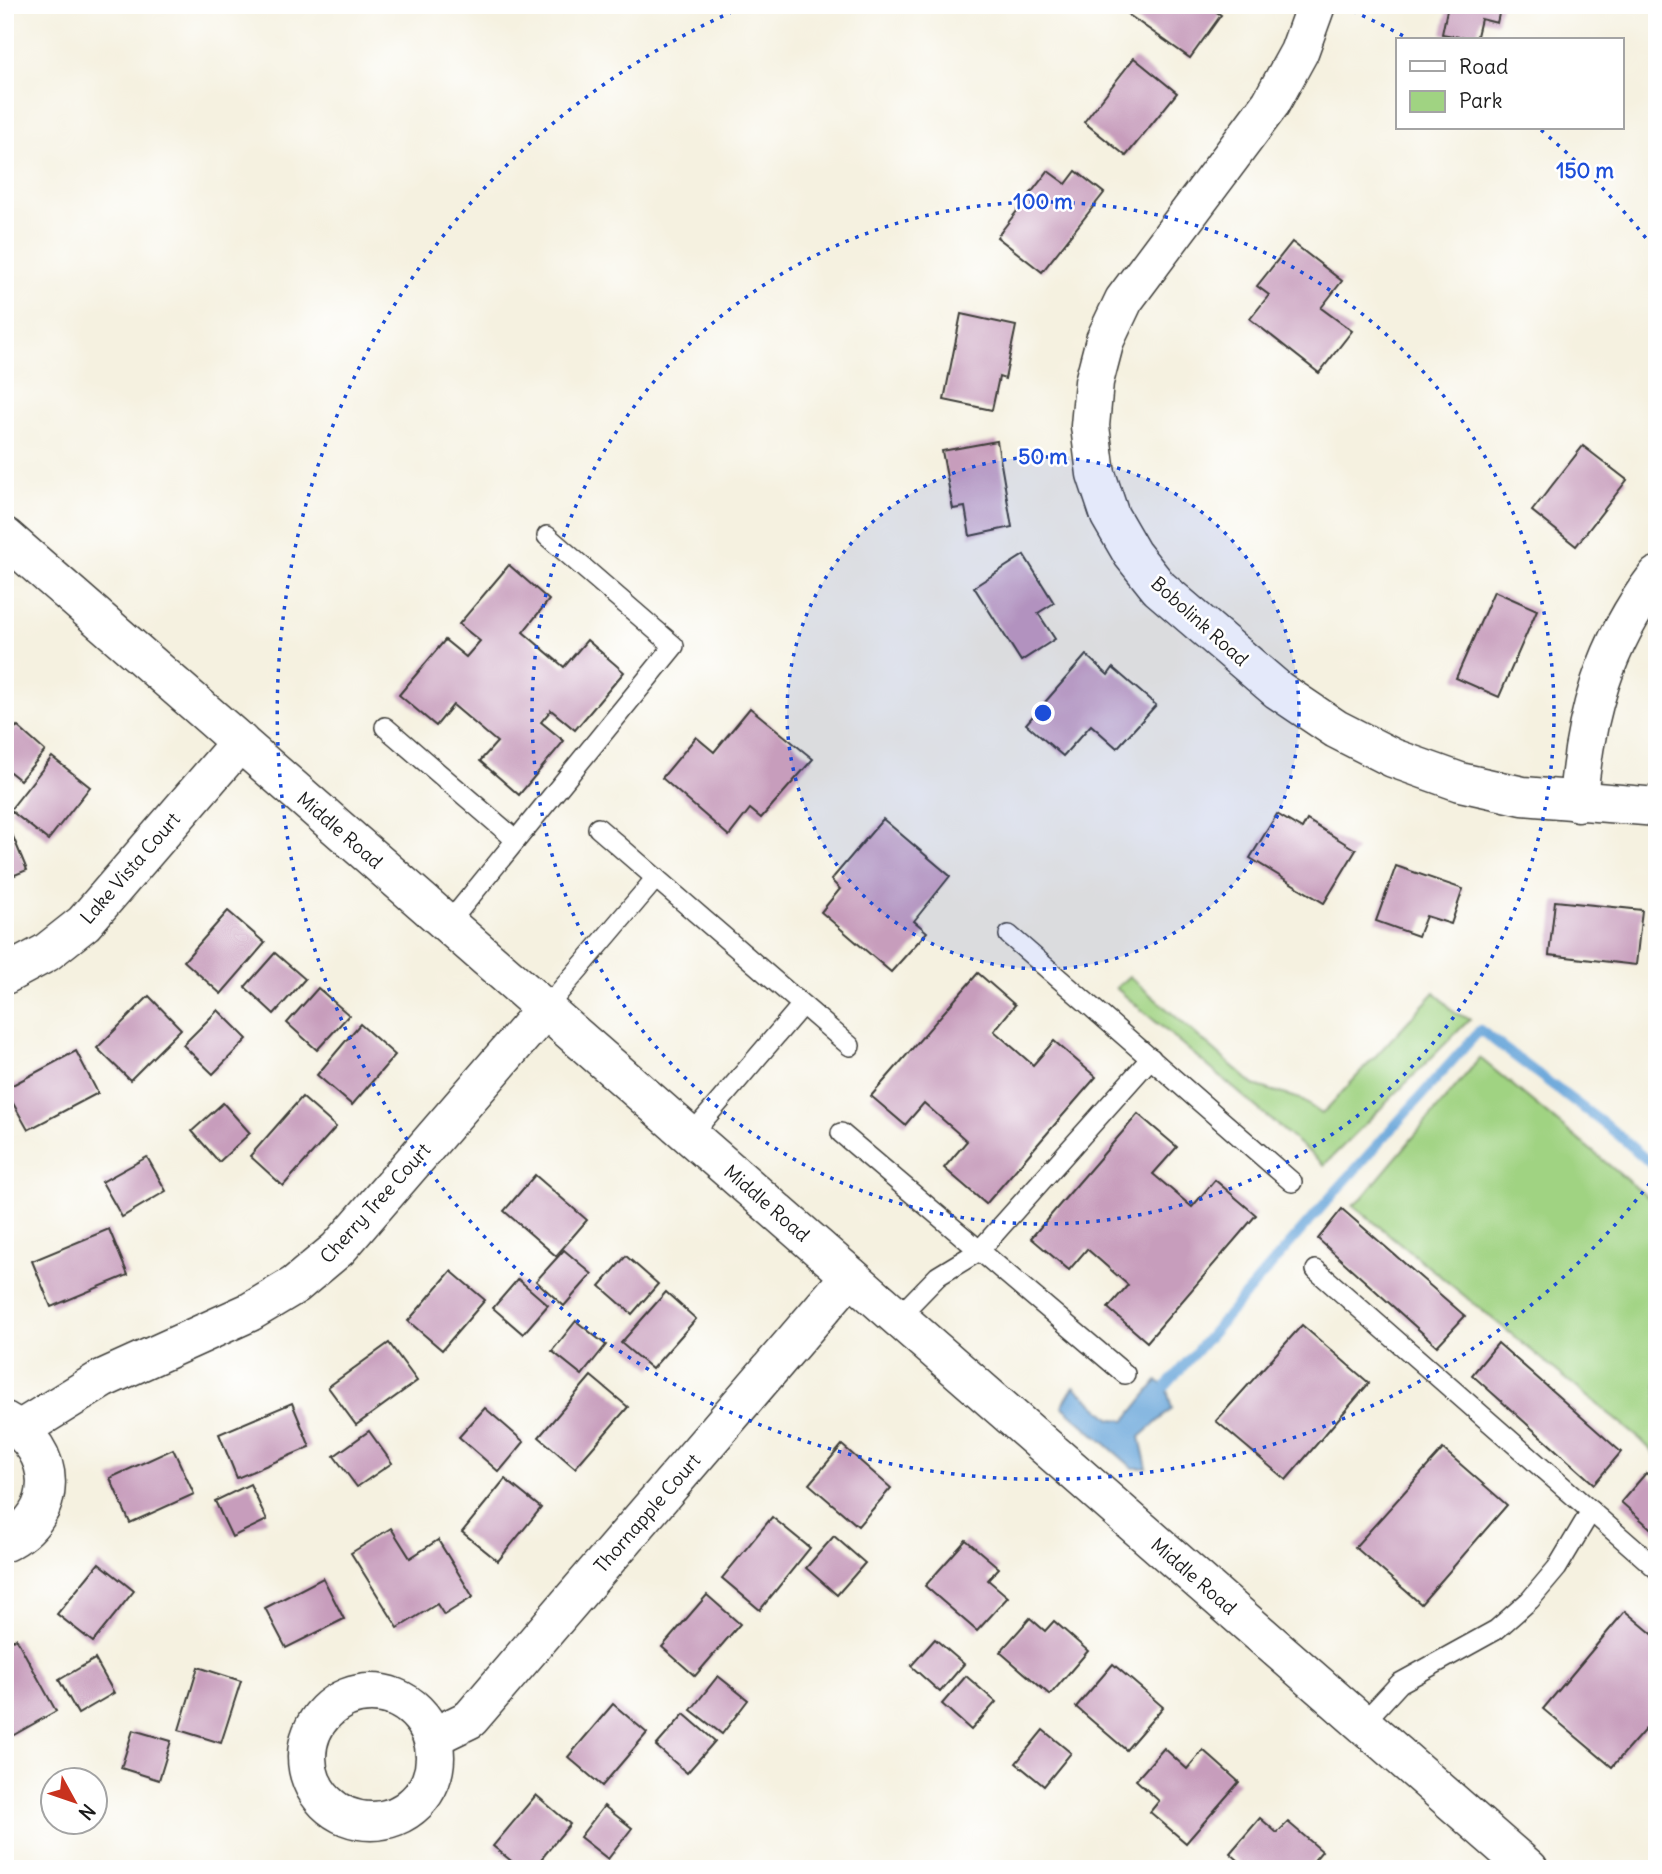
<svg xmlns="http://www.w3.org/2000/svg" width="1662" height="1874" viewBox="0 0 1662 1874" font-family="Delius,sans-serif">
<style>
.green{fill:#a0d382;stroke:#5e784f;stroke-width:2}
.water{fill:#67a5d9;stroke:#42607a;stroke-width:2}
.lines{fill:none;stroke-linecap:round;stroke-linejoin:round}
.stream{stroke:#67a5d9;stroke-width:10}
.building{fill:#c79dbc}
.lane-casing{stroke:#3d3c39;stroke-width:22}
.street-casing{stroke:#3d3c39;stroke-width:41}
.lane{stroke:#fff;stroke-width:19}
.street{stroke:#fff;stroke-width:38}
.ring{fill:none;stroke:#1d4ed8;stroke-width:3.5;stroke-dasharray:3.5 7}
.labels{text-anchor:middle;stroke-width:5;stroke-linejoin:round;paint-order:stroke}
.street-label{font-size:19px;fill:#1c1c1c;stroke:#fff}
.centre{fill:#1d4ed8;stroke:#fff;stroke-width:3.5}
.ring-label{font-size:21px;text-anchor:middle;font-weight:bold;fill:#1d4ed8;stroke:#fff;stroke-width:5;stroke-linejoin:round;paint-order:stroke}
</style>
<rect width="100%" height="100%" fill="#fff"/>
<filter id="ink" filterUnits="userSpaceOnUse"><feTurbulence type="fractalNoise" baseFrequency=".0143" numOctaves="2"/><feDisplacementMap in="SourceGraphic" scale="14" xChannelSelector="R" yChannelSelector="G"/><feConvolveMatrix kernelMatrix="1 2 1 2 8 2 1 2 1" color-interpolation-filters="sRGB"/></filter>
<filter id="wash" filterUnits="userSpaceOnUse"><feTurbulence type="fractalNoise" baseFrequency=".00686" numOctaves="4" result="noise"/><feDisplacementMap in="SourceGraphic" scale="28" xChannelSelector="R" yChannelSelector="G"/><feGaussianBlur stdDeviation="1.57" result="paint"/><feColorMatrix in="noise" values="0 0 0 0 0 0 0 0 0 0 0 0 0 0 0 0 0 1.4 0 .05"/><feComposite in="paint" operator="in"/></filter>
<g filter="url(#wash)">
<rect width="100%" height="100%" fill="#f5f1e0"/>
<!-- green -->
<g class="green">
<polygon points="1129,976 1254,1085 1300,1099 1322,1114 1435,992 1455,1013 1470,1019 1324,1165 1116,988"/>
<polygon points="1480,1058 1657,1205 1657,1456 1640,1439 1353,1205 1362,1198"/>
</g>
<!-- water -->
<polygon class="water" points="1157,1381 1166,1386 1172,1409 1140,1437 1147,1468 1133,1468 1062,1406 1074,1386 1111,1419 1126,1420"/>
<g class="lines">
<!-- stream -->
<polyline class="stream" points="1166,1386 1327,1201 1480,1030 1616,1133 1657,1169"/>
</g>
<g id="blocks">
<!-- building -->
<g class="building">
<polygon points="1132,5 1219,5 1215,11 1221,15 1190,58 1126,13"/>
<polygon points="1448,5 1501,5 1497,23 1481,19 1476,40 1442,34"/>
<polygon points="1134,58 1177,93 1126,156 1084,122"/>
<polygon points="1048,171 1066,184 1076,171 1104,193 1042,272 997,237"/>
<polygon points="1292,242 1342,281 1321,308 1352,331 1319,373 1250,319 1269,295 1257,286"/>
<polygon points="961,314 1016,326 1005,379 999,377 992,410 944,400"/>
<polygon points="997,441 1012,527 970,536 965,507 953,509 942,451"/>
<polygon points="1583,446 1627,480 1576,546 1532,511"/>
<polygon points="1024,555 1054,603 1038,613 1055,639 1021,661 974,587"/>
<polygon points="509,565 549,600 523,632 564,667 587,640 624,672 575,730 551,710 541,722 564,741 519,795 480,761 497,742 453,705 436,726 399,695 445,640 466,657 480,641 459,624"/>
<polygon points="1494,591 1537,610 1499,697 1456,678"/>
<polygon points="1086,655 1108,675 1113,668 1156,705 1117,748 1091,725 1063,756 1026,724"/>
<polygon points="750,708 813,759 761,818 750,809 729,836 662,778 696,737 714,752"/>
<polygon points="17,726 45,751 20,780 5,768 5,739"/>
<polygon points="52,757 90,787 48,840 10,810"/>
<polygon points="1277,814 1302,829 1307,820 1356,850 1324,903 1250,858"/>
<polygon points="883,819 950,876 914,921 927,932 891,972 821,912 840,889 831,880"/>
<polygon points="9,827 27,870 5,879 5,829"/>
<polygon points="1396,866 1463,889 1451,924 1426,916 1418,936 1376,921"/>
<polygon points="1555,901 1642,910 1636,965 1549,955"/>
<polygon points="228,911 265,943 221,994 184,961"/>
<polygon points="275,953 305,979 274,1014 245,987"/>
<polygon points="978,973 1015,1005 994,1031 1033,1065 1054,1041 1096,1077 986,1204 944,1168 967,1141 924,1103 905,1125 871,1096"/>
<polygon points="318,988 349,1015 317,1050 287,1023"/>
<polygon points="149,996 181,1029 130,1080 97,1048"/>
<polygon points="218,1010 247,1039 213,1074 183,1045"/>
<polygon points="360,1024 395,1055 352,1105 317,1075"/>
<polygon points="76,1051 98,1093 28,1130 5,1089"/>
<polygon points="302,1097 336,1127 283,1186 250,1156"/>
<polygon points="223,1103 250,1133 219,1162 192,1131"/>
<polygon points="1138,1114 1177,1147 1153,1174 1192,1207 1215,1180 1256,1215 1147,1342 1108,1308 1128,1285 1087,1249 1069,1270 1031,1238"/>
<polygon points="147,1157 166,1191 122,1217 102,1182"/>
<polygon points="535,1175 587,1220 556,1256 504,1211"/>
<polygon points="1342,1209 1465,1316 1437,1346 1318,1239"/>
<polygon points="109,1229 128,1275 51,1307 32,1261"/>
<polygon points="564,1250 592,1274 564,1306 536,1281"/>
<polygon points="626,1256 658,1284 632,1314 600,1286"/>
<polygon points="451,1271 485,1300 442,1350 408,1321"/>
<polygon points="518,1279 548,1305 523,1334 493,1308"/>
<polygon points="666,1292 696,1319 652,1369 621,1343"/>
<polygon points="576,1321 606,1345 582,1375 552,1351"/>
<polygon points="1302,1325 1369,1383 1286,1480 1216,1421"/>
<polygon points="389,1343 417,1381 356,1425 328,1387"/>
<polygon points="1498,1343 1621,1452 1594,1484 1472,1375"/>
<polygon points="591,1376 628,1407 575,1468 539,1437"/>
<polygon points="292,1403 310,1447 237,1478 219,1434"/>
<polygon points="485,1408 524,1442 499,1472 459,1437"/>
<polygon points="369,1431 392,1463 357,1487 334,1456"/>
<polygon points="842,1445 891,1488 858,1526 809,1484"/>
<polygon points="173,1449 194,1494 130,1523 110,1478"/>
<polygon points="1443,1449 1507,1505 1421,1604 1355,1547"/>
<polygon points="1646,1473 1657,1482 1657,1534 1621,1502"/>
<polygon points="505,1479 541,1508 498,1561 462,1532"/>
<polygon points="250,1484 267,1520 232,1537 215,1501"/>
<polygon points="772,1517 810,1548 760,1610 722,1578"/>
<polygon points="391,1528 410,1558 438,1540 473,1597 444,1615 437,1604 398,1628 351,1553"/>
<polygon points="834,1536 865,1563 837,1595 806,1568"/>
<polygon points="966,1540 999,1568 988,1580 1008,1597 977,1631 925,1586"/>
<polygon points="99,1563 134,1591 93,1642 57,1614"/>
<polygon points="323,1578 344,1619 286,1648 265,1608"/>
<polygon points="707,1595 740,1624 695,1676 662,1647"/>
<polygon points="1625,1611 1657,1638 1657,1716 1612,1767 1543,1709"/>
<polygon points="1030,1618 1045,1631 1054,1621 1088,1651 1050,1695 1000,1652"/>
<polygon points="16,1638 56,1711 12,1736 5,1725 5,1644"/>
<polygon points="935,1639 964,1664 940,1692 911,1666"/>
<polygon points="95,1659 114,1693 78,1714 59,1680"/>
<polygon points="1113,1664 1163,1707 1126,1750 1076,1707"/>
<polygon points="198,1667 241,1681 221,1743 179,1730"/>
<polygon points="718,1676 748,1700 722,1734 691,1710"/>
<polygon points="966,1676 996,1702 971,1730 942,1704"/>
<polygon points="613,1704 647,1733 602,1786 568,1757"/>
<polygon points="684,1714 715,1741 687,1773 656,1746"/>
<polygon points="133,1730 171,1741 159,1780 121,1768"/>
<polygon points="1043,1730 1071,1753 1044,1786 1016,1763"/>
<polygon points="1164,1748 1187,1769 1203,1750 1239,1782 1186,1843 1150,1812 1159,1801 1136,1780"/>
<polygon points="536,1795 570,1824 533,1869 521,1869 493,1846"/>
<polygon points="604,1806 632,1828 608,1859 580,1837"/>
<polygon points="1260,1818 1277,1833 1288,1822 1322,1851 1307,1869 1248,1869 1230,1853"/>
</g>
</g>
</g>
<g filter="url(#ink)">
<use href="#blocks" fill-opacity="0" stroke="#3d3c39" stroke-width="2"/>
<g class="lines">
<!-- lane casing -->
<g class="lane-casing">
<g id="lane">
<polyline points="385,727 516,840"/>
<polyline points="598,828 850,1046"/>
<polyline points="448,924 674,646 547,536"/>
<polyline points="1009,935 1292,1182"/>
<polyline points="545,1009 656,878"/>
<polyline points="841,1133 1125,1374"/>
<polyline points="690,1136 802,1005"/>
<polyline points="1316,1270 1657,1569"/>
<polyline points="898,1317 938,1276 979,1251 1151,1058"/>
<polyline points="1363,1723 1400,1683 1496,1630 1530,1600 1557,1568 1591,1511"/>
</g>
</g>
<!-- street casing -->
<g class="street-casing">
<g id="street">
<polyline points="1316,5 1299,52 1271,103 1124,300 1105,340 1094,382 1090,426 1096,474 1110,516 1132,554 1159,588 1278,690 1336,729 1393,758 1460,782 1523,796 1657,807"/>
<polyline points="5,537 1529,1869"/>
<path d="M1578,802C1584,717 1605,644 1657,576"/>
<polyline points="5,975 46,953 84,923 240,742"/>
<path d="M5,1421C58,1448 61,1516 5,1542"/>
<polyline points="21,1429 102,1379 250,1312 295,1285 338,1249 545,1009"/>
<circle cx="371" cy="1757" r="64"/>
<polyline points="433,1737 470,1719 850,1276"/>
</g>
</g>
<!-- lane -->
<use href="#lane" class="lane"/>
<!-- street -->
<use href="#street" class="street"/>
</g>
</g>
<!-- distance rings -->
<circle cx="1043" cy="713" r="256" fill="#1d4ed8" fill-opacity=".12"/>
<g class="ring">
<circle cx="1043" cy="713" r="256"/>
<circle cx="1043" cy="713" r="511"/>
<path d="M1656 1175A767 767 0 1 1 743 7M1343 7A767 767 0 0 1 1409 39M1541 130A767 767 0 0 1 1656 251"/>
</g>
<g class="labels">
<!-- street labels -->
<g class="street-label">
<text transform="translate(1200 621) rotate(42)" y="7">Bobolink Road</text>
<text transform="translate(340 830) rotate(41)" y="7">Middle Road</text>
<text transform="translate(130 868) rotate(-49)" y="7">Lake Vista Court</text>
<text transform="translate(375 1203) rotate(-48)" y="7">Cherry Tree Court</text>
<text transform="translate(767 1203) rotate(41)" y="7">Middle Road</text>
<text transform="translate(647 1513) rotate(-49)" y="7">Thornapple Court</text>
<text transform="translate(1194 1576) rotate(41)" y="7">Middle Road</text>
</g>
</g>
<circle cx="1043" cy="713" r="10" class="centre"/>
<g class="ring-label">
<text x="1585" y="178">150 m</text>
<text x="1043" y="209">100 m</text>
<text x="1043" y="464">50 m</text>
</g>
<!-- margin -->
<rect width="1662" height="1874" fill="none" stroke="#fff" stroke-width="28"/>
<!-- legend -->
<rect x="1396" y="38" width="228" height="91" fill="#ffffff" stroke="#a4a4a4" stroke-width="2"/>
<rect x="1410" y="61" width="35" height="10" fill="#ffffff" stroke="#a4a4a4" stroke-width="2"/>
<text x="1459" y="74" font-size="21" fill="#1c1c1c">Road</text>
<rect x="1410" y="91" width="35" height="21" fill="#a0d382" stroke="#a4a4a4" stroke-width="2"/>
<text x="1459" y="108" font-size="21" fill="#1c1c1c">Park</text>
<!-- north arrow -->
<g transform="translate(74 1801) rotate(130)"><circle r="33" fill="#ffffff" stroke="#a4a4a4" stroke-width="2"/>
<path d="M0-5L12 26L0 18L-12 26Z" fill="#c8321e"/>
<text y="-10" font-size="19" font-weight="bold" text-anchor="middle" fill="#1c1c1c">N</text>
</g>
</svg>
